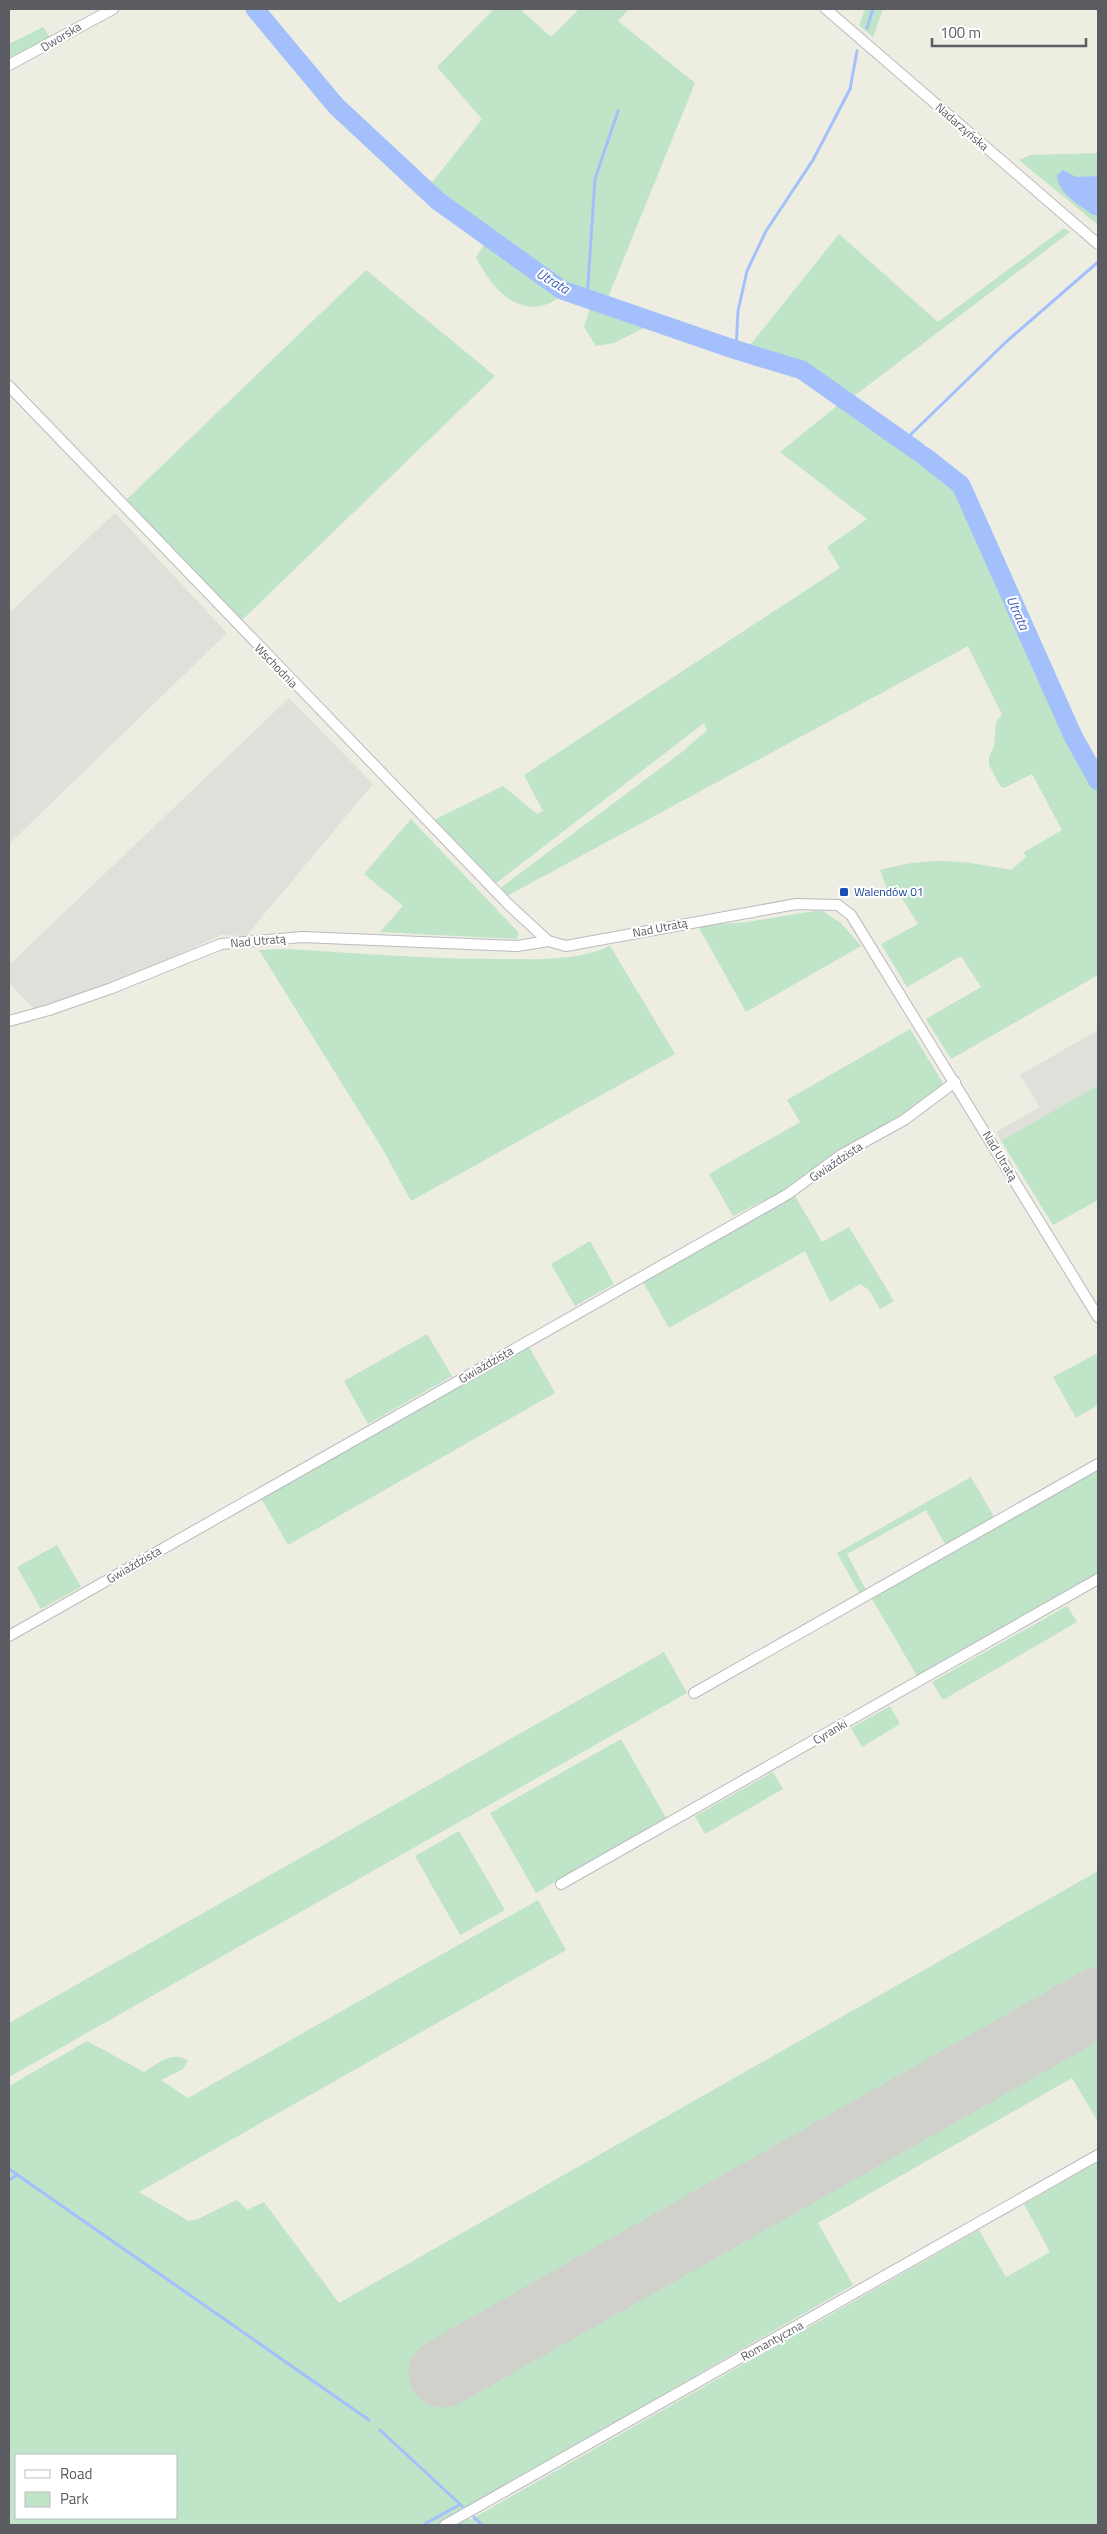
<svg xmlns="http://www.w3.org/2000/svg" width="1107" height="2534" viewBox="0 0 1107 2534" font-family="'Titillium Web',sans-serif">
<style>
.industrial{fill:#e0e0da}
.green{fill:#bfe4c8;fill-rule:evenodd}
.water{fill:#a3c0fc}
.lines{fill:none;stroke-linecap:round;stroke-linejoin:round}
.stream{stroke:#a3c0fc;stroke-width:3}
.river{stroke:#a3c0fc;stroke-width:19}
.runway{stroke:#d1d1cc;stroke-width:69}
.minor-casing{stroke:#babac0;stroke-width:12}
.minor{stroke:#fff;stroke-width:10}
.transit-dot{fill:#1a4fb4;stroke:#fff;stroke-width:2}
.labels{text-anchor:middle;stroke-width:4;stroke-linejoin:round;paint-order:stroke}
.street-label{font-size:12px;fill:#5a5c62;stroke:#fff}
.transit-label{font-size:12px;fill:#164399;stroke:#fff;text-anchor:start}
.water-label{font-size:14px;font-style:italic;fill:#4664bf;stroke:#fff}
</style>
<rect width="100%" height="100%" fill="#edede2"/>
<!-- industrial -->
<g class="industrial">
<polygon points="115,513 227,633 10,843 9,613"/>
<polygon points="289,698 373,784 246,936 221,935 141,972 35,1010 9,983 9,965"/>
<polygon points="1098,1030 1098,1085 1001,1141 996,1132 1040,1107 1020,1075"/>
</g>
<!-- green -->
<g class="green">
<path d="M246,9H266L346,106L373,134L431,184L482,119L437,67L494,9H520L551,37L579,9H629L618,21L695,83L607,300L667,322L751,344L839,234L938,322L1064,228L1070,232L854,396L964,483L1077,733L1098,768V975L951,1059L926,1019L981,987L961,956L907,987L881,944L918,924L896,889L889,894L880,870C932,856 959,860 1011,870L1026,857L1024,852L1062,830L1032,774L1004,788L1000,786L989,765V757L994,746L996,722L1002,714L968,646L507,896L499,889L682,752L707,730L704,723L495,884L434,820L503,786L537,814L543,811L524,775L840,568L827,547L867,519L780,452L843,401L801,376L644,328L614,343L596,346L584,327L590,308L561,296C556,299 550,304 544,305C513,315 487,281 476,257L487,241L433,201L334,108Z"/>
<polygon points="865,9 883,9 873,37 859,25"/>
<polygon points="43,27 50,37 9,58 9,44"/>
<polygon points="1098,153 1098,225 1019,160 1031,155"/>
<polygon points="366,270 495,376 242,620 126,500"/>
<polygon points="411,819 519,933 517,939 380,932 403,906 364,874"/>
<polygon points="821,910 841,923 861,946 746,1012 698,926 747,922"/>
<path d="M610,946L675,1054L411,1201L382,1148L259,950L285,949C356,953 426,959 497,959C534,959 575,962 610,946Z"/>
<polygon points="910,1029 943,1083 925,1100 825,1161 803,1178 775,1195 733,1216 709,1174 800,1122 787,1100"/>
<polygon points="1098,1085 1098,1200 1053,1225 1001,1141"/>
<polygon points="795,1196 822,1242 849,1227 894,1301 880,1309 869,1290 860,1284 830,1302 805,1251 669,1328 643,1282"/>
<polygon points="590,1241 614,1284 575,1306 551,1264"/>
<polygon points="427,1334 452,1376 368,1424 344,1381"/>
<polygon points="529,1347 555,1393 288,1545 261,1498"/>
<polygon points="1098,1353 1098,1405 1076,1418 1053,1377"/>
<polygon points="1098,1469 1098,1573 917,1676 871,1597"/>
<polygon points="971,1477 994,1517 946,1546 926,1510 847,1554 866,1590 860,1594 837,1553"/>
<polygon points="57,1545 81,1587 41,1609 17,1567"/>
<polygon points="1067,1606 1077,1622 943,1700 932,1682"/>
<polygon points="664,1652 687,1693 9,2077 9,2023"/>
<polygon points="890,1706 900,1724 862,1747 851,1728"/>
<polygon points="621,1739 666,1818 536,1893 490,1813"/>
<polygon points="773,1772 783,1789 705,1834 695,1816"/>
<polygon points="459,1831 505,1910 460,1935 415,1856"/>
<path d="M1098,1871V2122L1072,2078L818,2223L853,2285L437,2525H9V2086L87,2041L144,2072C159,2063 172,2050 188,2061L183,2069L161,2080L188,2098L538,1900L566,1950L139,2192L189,2221L198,2219L237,2200L247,2210L264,2202L339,2303ZM16,2455H176V2518H16Z"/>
<polygon points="1098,2162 1098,2525 453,2525 467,2517 470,2520 979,2230 1006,2277 1050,2252 1024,2204"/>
</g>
<!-- water -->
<path class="water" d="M1063,170L1076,177L1098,176V215H1093C1080,205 1057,193 1057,175Z"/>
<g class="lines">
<!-- stream -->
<g class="stream">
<polyline points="867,28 873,9"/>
<polyline points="587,299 595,179 618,111"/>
<polyline points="736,350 738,311 747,271 766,231 813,160 850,89 857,51"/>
<polyline points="904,441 1006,342 1098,262"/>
<polyline points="9,2169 369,2420"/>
<polyline points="9,2180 17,2175"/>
<polyline points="380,2430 462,2506"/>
<polyline points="474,2517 482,2525"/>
<polyline points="423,2525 459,2505"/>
</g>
<!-- river -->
<g class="river">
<polyline points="255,9 336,106 438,201 562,290 736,350 802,370 917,451"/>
<polyline points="924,456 961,485 1073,736 1098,781"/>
</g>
<!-- runway -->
<polyline class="runway" points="443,2373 1098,2002"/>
<!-- minor casing -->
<g class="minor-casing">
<g id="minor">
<polyline points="826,9 1098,244"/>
<polyline points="9,65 113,9"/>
<polyline points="9,386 509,905 548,941"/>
<polyline points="9,1021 49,1010 112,988 221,944 302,937 517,946 548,941 566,946 796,904 838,905 851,915 1098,1317"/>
<polyline points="9,1636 788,1194 841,1155 904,1120 955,1082"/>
<polyline points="694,1693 1098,1464"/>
<polyline points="561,1884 1098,1579"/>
<polyline points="445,2525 1098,2155"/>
</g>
</g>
<!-- minor -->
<use href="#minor" class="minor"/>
</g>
<!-- markers -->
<rect class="transit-dot" x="839" y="887" width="10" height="10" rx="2.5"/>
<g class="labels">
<!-- street labels -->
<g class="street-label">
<text transform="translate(61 37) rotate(-31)" y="4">Dworska</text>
<text transform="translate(962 127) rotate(41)" y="4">Nadarzyńska</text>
<text transform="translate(276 666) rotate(46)" y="4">Wschodnia</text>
<text transform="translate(660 928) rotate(-11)" y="4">Nad Utratą</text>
<text transform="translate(258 941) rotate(-5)" y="4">Nad Utratą</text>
<text transform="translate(1000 1156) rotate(59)" y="4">Nad Utratą</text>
<text transform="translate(836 1162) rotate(-34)" y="4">Gwiaździsta</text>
<text transform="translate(486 1365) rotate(-30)" y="4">Gwiaździsta</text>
<text transform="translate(134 1565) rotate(-30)" y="4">Gwiaździsta</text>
<text transform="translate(830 1732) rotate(-30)" y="4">Cyranki</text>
<text transform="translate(772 2341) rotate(-29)" y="4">Romantyczna</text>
</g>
<!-- transit labels -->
<g class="transit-label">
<text x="854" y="896">Walendów 01</text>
</g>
<!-- water labels -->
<g class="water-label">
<text transform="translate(553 281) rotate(31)" y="5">Utrata</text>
<text transform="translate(1018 613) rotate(66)" y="5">Utrata</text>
</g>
</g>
<!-- border -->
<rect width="1107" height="2534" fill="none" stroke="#5a5c62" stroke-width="20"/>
<!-- legend -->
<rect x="15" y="2454" width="162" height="65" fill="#ffffff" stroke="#bdbec0"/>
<rect x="25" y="2470" width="25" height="8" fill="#ffffff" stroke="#bdbec0"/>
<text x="60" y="2479" font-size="15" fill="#5a5c62">Road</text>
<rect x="25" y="2492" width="25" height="15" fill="#bfe4c8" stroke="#bdbec0"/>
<text x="60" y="2504" font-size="15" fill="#5a5c62">Park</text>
<!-- scale -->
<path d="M932 38v8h154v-8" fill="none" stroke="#5a5c62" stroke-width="2.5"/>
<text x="940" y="38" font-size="15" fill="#5a5c62" stroke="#ffffff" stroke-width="4" paint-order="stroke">100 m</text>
</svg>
